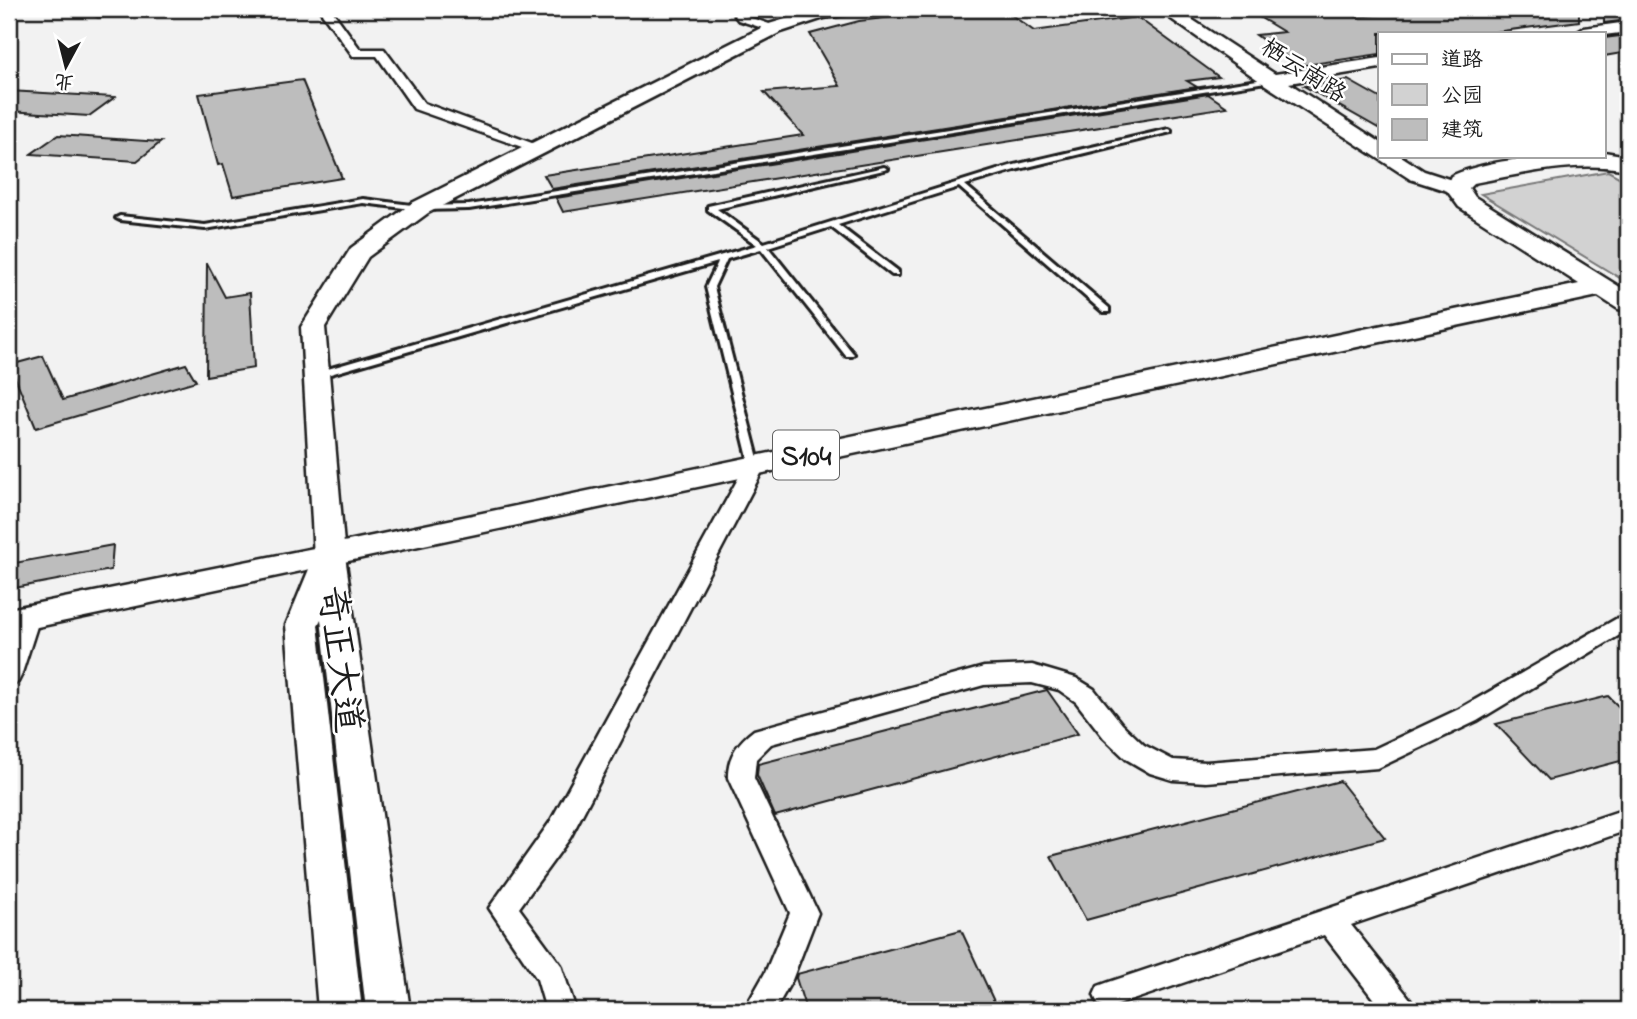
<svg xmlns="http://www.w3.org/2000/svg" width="1637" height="1019" viewBox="0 0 1637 1019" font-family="'Indie Flower','LXGW WenKai TC',sans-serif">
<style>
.green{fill:#d2d2d2;stroke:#777;stroke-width:2}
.building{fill:#bdbdbd;stroke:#1c1c1c;stroke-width:2}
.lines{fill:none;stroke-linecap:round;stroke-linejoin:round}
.lane-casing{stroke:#1c1c1c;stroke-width:6}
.street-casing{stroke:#1c1c1c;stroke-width:5}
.secondary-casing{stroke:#1c1c1c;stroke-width:5}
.primary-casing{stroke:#1c1c1c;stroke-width:5}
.lane{fill:#fff;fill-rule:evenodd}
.street{fill:#fff;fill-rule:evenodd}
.secondary{fill:#fff;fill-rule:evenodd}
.primary{fill:#fff;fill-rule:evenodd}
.labels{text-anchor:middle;stroke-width:5;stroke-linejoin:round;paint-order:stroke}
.far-street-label{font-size:24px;fill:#1c1c1c;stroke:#fff}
.shield{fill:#fff;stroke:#606060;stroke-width:2}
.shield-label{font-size:28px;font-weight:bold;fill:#1c1c1c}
.near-street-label{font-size:37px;fill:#1c1c1c;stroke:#fff}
</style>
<rect width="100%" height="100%" fill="#f2f2f2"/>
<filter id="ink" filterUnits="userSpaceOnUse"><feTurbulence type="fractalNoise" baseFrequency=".0143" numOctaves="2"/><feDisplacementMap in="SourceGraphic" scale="14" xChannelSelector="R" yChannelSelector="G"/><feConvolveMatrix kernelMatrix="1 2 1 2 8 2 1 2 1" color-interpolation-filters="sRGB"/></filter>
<g filter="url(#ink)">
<!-- green -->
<polygon class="green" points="1608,171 1628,182 1628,283 1481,194"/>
<!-- building -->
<g class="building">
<polygon points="959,9 1003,9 1034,31 1137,17 1219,77 1187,81 1197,87 552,189 544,175 803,135 764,92 840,86 810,34 859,21"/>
<polygon points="1246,9 1342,9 1357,17 1431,9 1579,9 1579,21 1487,33 1380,33 1380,54 1299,66 1256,35 1284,32"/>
<polygon points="1604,9 1628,9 1628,20 1604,23"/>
<polygon points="1628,35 1628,52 1604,56 1604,38"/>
<polygon points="302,80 342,178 233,196 223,164 218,165 199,94"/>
<polygon points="1348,80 1380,98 1380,129 1304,86"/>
<polygon points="9,91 115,97 89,116 9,111"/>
<polygon points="1208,94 1227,107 563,212 556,198"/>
<polygon points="58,135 161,142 137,161 31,154"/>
<polygon points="207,263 225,297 250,293 254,368 206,376"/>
<polygon points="43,356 63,400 186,364 196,381 36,428 10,365"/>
<polygon points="113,545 111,570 9,589 9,564"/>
<polygon points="1047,690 1078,734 775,816 757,775 758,764"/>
<polygon points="1608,696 1628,716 1628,759 1549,780 1496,724"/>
<polygon points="1340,781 1385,838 1086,920 1051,856"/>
<polygon points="961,930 998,1010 806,1010 796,978 797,974"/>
</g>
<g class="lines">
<!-- lane casing -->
<g class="lane-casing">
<g id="lane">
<polygon points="1270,78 1272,79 1272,81 469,209 420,210 363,203 205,229 120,220 116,218 120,216 205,225 363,199 420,206 469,205"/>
<polygon points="1169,129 1171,130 1171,132 1015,170 965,185 1109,308 1109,312 1103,312 959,187 838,225 898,271 898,275 892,275 831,227 768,247 852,352 854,354 852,356 846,356 761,249 727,259 714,287 760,466 759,468 755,469 750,466 706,287 718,262 320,377 317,378 312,375 314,373 757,245 708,210 708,206 884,167 888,169 717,209 764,243 1010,166"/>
</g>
</g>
<!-- street casing -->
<g class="street-casing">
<g id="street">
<polygon points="157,9 151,12 98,16 92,13 108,9"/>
<polygon points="319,9 331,9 360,49 384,49 424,103 548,149 546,152 536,152 414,109 377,56 353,56"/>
<polygon points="730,9 742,9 746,16 781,28 775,32 738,20"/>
<polygon points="755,460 762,462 765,466 570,838 519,908 561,965 576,1010 546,1010 537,979 489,908 550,822 745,466 748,462"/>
<polygon points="28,609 36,611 40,617 21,676 18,682 9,685 9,640 20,611"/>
<path d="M1628,612V630L1477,721L1378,768L1206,782L1173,780L1150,773L1126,759L1104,738L1076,702L1059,690L1032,683L984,685L771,744L756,759L754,778L818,913L792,980L775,1010H744L765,973L790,913L728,778C727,757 738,742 754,730L984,667L1032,665L1076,678L1094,689L1122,724L1144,745L1173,760L1206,762L1374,749L1459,709Z"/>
<polygon points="1628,808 1628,830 1351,925 1411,1000 1415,1010 1382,1010 1324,935 1109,1008 1098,1004 1094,995 1098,986 1109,982"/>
</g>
</g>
<!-- secondary casing -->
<g class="secondary-casing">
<g id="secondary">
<polygon points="819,9 866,9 864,12 824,18 781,32 428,213 368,257 325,327 345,556 410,1010 366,1010 321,619 318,625 362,1010 318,1010 286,625 314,557 301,327 351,248 412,203 769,24"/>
<polygon points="1157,9 1176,9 1275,74 1380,58 1380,68 1289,83 1380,142 1380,156 1401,156 1424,171 1464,184 1468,188 1464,192 1457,194 1410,179 1264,84"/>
<polygon points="1628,22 1628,32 1604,35 1576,33 1584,28"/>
</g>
</g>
<!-- primary casing -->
<g class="primary-casing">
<path id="primary" d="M1604,152L1628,156V170C1575,160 1527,173 1474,183L1469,188L1475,197L1628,292V311L1618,309L1598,296L9,633V609L329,545L1579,284L1459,207L1445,188L1451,176C1497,156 1554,156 1604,156Z"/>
</g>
<!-- lane -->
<use href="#lane" class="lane"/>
<!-- street -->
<use href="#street" class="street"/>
<!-- secondary -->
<use href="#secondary" class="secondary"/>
<!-- primary -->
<use href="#primary" class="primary"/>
</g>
</g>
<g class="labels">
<!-- far-street labels -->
<g class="far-street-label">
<text transform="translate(1304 70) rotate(33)" y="8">栖云南路</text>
</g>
<!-- shield labels -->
<rect class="shield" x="773" y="430.5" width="66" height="49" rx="5"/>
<g class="shield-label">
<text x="806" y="465">S104</text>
</g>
<!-- near-street labels -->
<g class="near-street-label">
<text transform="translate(342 659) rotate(83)" y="13">奇正大道</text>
</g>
</g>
<!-- margin -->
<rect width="1637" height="1019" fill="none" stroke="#fff" stroke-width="35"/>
<rect x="18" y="18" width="1602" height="984" fill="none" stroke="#1c1c1c" stroke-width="2.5" filter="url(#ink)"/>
<!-- legend -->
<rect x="1378" y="32" width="228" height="126" fill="#ffffff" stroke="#a4a4a4" stroke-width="2"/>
<rect x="1392" y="54" width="35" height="10" fill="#ffffff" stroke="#a4a4a4" stroke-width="2"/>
<text x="1441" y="66" font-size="21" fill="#1c1c1c">道路</text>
<rect x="1392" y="84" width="35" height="21" fill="#d2d2d2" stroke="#a4a4a4" stroke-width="2"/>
<text x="1441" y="102" font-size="21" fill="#1c1c1c">公园</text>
<rect x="1392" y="119" width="35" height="21" fill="#bdbdbd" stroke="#a4a4a4" stroke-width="2"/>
<text x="1441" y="136" font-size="21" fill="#1c1c1c">建筑</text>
<!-- north arrow -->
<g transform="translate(66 66) rotate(187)" stroke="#ffffff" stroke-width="5" paint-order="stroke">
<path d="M0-5L12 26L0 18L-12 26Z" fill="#1c1c1c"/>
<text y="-10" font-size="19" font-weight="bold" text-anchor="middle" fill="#1c1c1c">北</text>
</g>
</svg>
